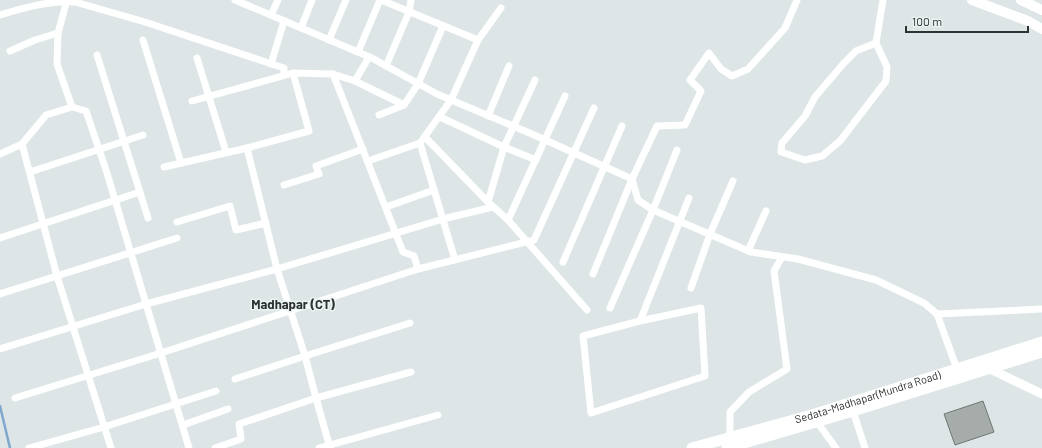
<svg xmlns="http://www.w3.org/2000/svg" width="1042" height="448" viewBox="0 0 1042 448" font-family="Barlow,sans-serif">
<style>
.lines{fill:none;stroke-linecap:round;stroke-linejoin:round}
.stream{stroke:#7ea9cd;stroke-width:2.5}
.building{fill:#a5acaa;stroke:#707675}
.minor{stroke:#fff;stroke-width:7}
.tertiary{stroke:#fff;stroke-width:9}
.secondary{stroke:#fff;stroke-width:10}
.primary{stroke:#fff;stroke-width:11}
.labels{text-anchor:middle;stroke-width:3;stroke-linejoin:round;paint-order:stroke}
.street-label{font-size:11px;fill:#2e3131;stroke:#eaf3f3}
.quarter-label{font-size:13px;font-weight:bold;fill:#2e3131;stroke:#eaf3f3}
</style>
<rect width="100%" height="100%" fill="#dde5e6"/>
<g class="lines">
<!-- stream -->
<polyline class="stream" points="0,406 10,448"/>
</g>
<!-- building -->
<polygon class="building" points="983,401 994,432 955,445 944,414"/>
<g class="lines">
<!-- minor -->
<g class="minor">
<polyline points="67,0 58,33 57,64 72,107 86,111 107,173 189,448"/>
<polyline points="235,0 372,58 437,94 532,134 632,179 638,200 653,210 751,252 798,259 876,280 924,303 937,314 957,369"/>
<polyline points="381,0 478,40"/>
<path d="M0,15C23,8 51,0 75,2L145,22L284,68V75"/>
<polyline points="271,15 278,0"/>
<polyline points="301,28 312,0"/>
<polyline points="143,40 181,163"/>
<polyline points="329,40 346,0"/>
<polyline points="876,43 856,51 844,63 815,97 805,116 782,143 781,152 805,160 822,156 840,141 886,81 887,67 876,43 883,0"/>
<polyline points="10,51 35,40 58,33"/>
<polyline points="358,52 380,0"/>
<polyline points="97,55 148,218"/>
<polyline points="197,58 226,152"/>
<polyline points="271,64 284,21"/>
<polyline points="386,66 409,12 411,0"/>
<polyline points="333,74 403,252 414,256 418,269"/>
<polyline points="355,81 369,57"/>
<polyline points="192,101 293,73 333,74 355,81 404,105"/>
<polyline points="379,115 404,105 418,84 443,26"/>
<polyline points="488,116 509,66"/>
<polyline points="440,117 504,147 536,160"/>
<polyline points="425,137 488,202 508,220 587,310"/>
<polyline points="420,143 455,260"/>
<polyline points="22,144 57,276 111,448"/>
<polyline points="247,148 277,269 305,356 316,398 330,448"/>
<polyline points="0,154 22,144 46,115 72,107"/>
<polyline points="368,161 420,143 451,100 478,40 501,8"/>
<polyline points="164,167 247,148 309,131 293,73"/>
<polyline points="30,172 143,135"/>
<polyline points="284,185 319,174 316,166 363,149"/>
<polyline points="488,202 504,147 535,80"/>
<polyline points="386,207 434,190"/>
<polyline points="508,220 565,96"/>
<polyline points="177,222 230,206 236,230 266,223"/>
<polyline points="0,238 140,192"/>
<polyline points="748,251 766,211"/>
<polyline points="563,262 622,126"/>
<polyline points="593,274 632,179 657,126 685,125 701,91 690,80 709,53 721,69 732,76 748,69 785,28 797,0"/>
<polyline points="691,288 710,234 733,181"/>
<polyline points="0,294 177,238"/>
<polyline points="610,308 653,210 677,150"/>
<polyline points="937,314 1042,309"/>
<polyline points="640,321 701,308 705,376 591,413 583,336 640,321 689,198"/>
<polyline points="0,349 146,304 277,269 443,219 493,207"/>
<polyline points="235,379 305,356 410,323"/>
<polyline points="15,398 161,353 418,269 534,240 594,108"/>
<polyline points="852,408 865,448"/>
<polyline points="817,422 836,448"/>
<polyline points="183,425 228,409"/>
<polyline points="730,438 730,412 749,392 787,369 774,271 782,257"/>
<polyline points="29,448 104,427 216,391"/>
<polyline points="215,448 241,439 239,424 316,398 411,372"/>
<polyline points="319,448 438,415"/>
</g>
<!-- tertiary -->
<polyline class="tertiary" points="986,367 1042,394"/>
<!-- secondary -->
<g class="secondary">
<polyline points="972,0 1028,21 1042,29"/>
<polyline points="1021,0 1042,10"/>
</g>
<!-- primary -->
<g class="primary">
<path id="s1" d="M692,448L812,415L1042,342"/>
<polyline points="727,448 853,411 1042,352"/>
</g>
</g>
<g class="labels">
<!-- street labels -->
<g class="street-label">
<text dy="4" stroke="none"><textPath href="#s1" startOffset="183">Sedata-Madhapar(Mundra Road)</textPath></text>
</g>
<!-- quarter labels -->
<g class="quarter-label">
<text x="293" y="309">Madhapar (CT)</text>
</g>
</g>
<!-- scale -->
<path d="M906 26v6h122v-6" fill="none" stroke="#2e3131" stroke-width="2"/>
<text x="912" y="26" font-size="12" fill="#2e3131" stroke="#eaf3f3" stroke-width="3" paint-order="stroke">100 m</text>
</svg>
